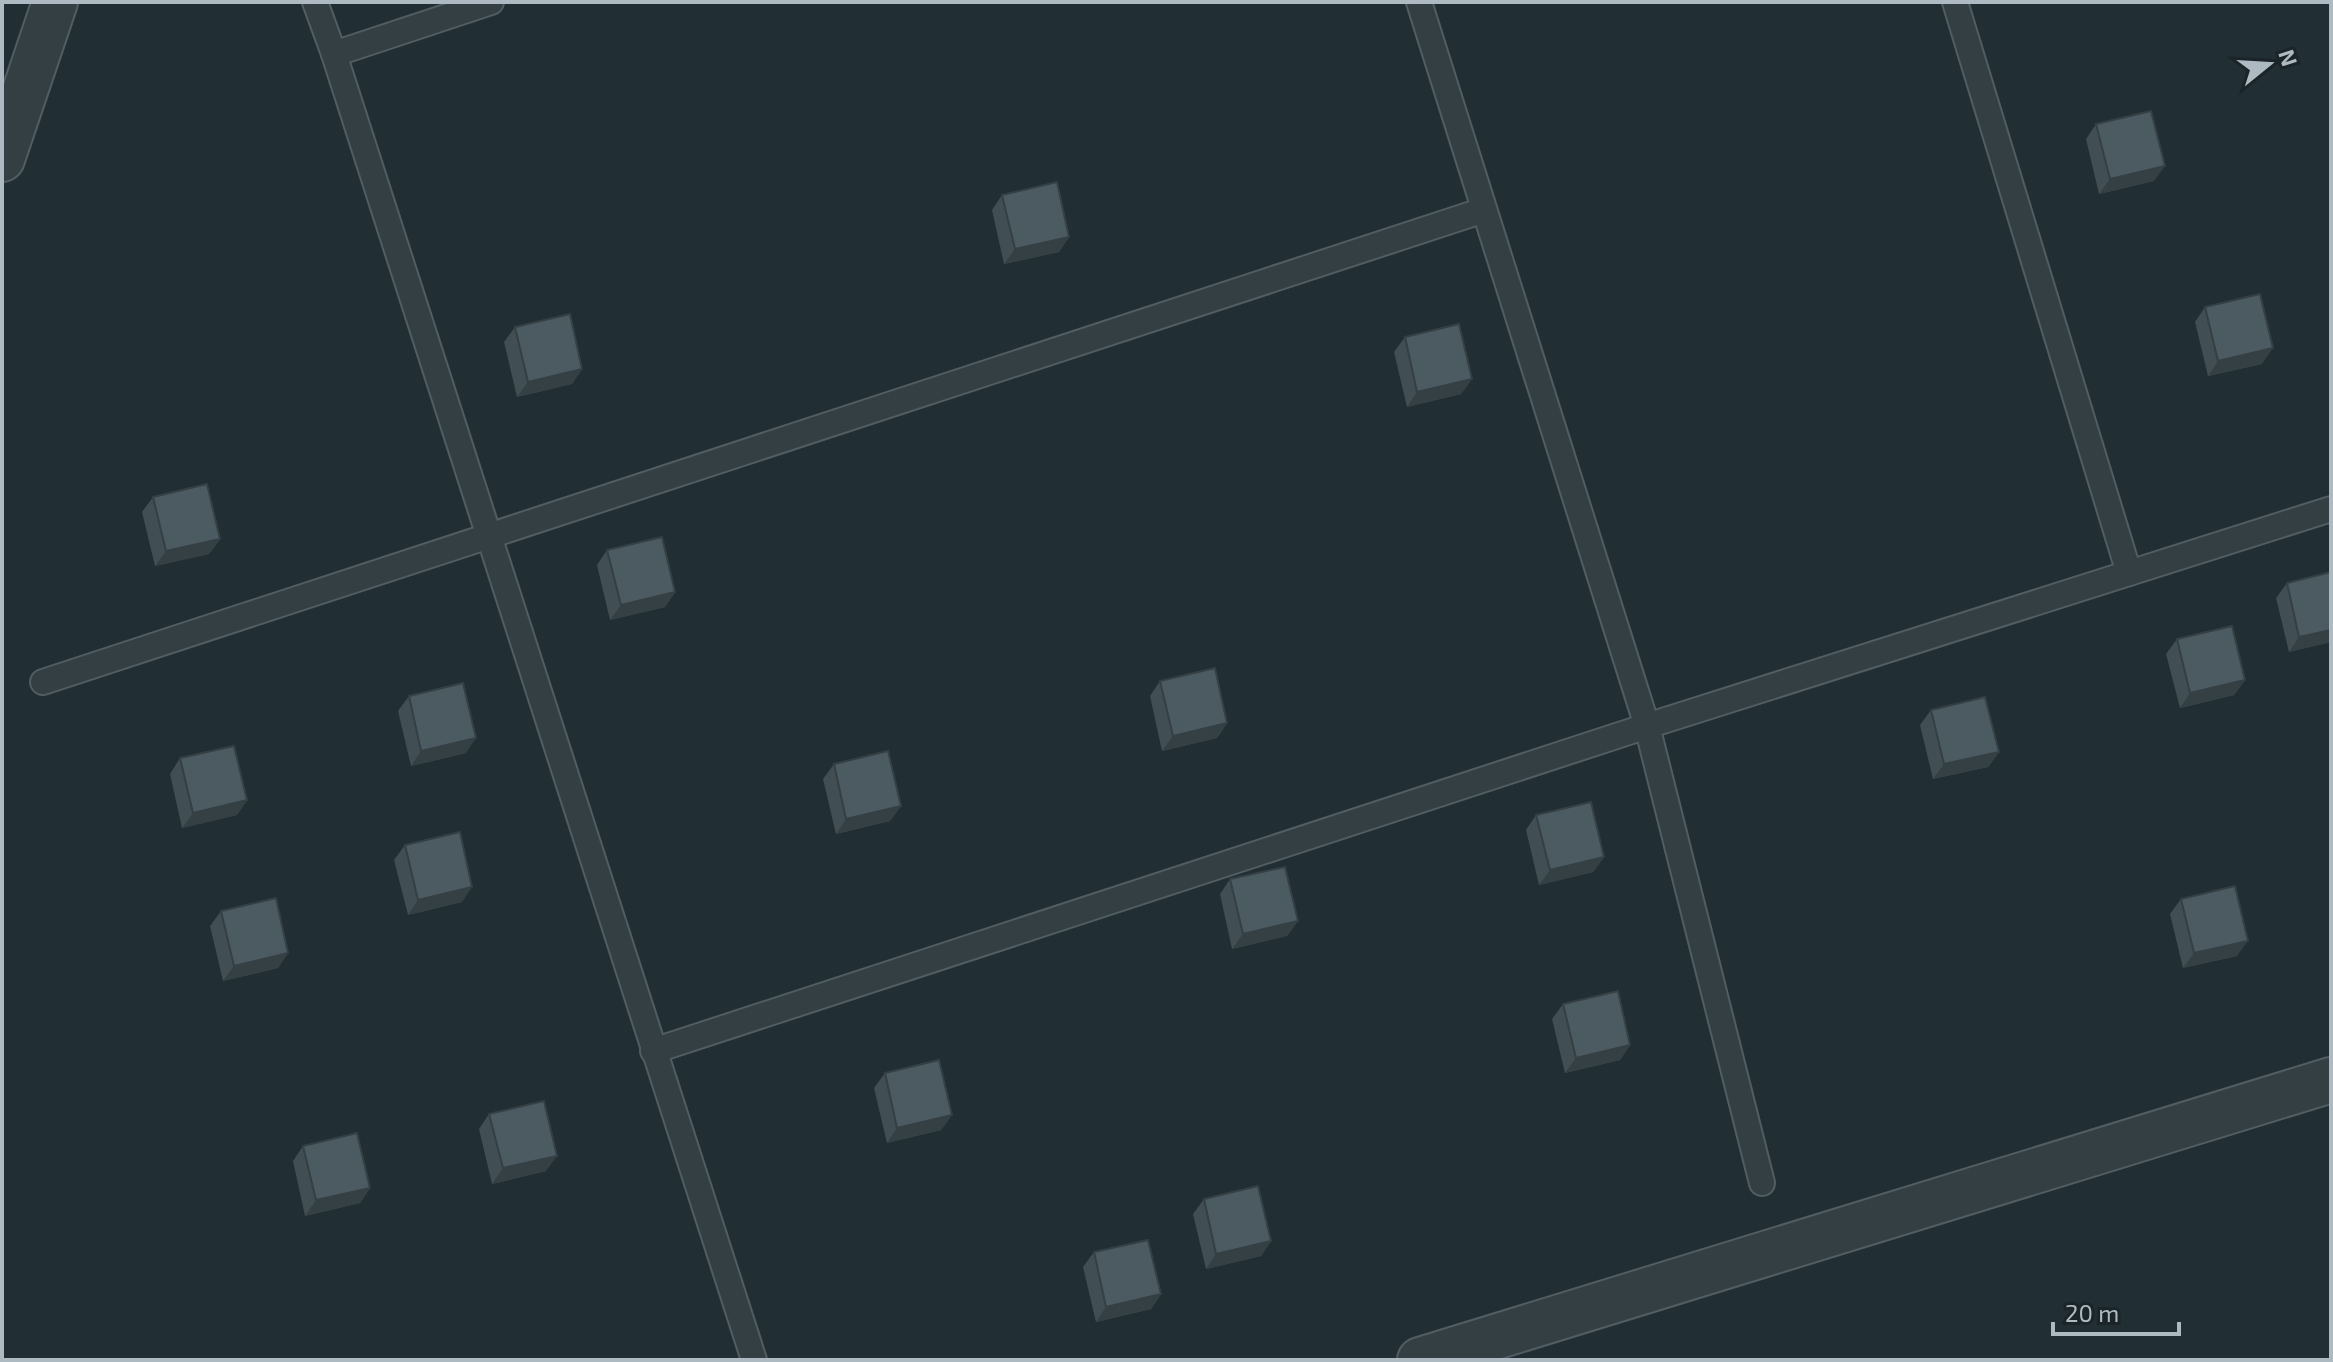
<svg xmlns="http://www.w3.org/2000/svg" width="2333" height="1362" viewBox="0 0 2333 1362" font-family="'Exo 2',sans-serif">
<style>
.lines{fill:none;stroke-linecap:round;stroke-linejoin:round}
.lane-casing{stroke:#515d62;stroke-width:28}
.street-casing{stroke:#515d62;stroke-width:48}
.lane{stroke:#343f44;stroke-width:24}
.street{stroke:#343f44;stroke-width:44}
.wall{fill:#414e54}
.shaded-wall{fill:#354045}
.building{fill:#4c5b62;stroke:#354045;stroke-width:2}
</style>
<rect width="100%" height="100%" fill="#212e34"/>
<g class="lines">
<!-- lane casing -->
<g class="lane-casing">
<g id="lane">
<polyline points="315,2 334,54 754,1360"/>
<polyline points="1419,2 1647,726 1762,1183"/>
<polyline points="1955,2 2129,573"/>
<polyline points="334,54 491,2"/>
<polyline points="43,682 1484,210"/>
<polyline points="653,1051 1647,726 2331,509"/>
</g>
</g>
<!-- street casing -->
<g class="street-casing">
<g id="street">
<polyline points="2,159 55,2"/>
<polyline points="1420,1360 2331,1080"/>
</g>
</g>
<!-- lane -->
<use href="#lane" class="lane"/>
<!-- street -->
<use href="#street" class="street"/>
</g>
<!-- wall -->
<g class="wall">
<polygon points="2096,124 2154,181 2099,194 2086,139"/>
<polygon points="1002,195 1069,237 1059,252 1004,264 992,210"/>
<polygon points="2205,307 2262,364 2208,376 2195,322"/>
<polygon points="515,327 582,369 572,384 517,397 504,342"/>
<polygon points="1405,337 1472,379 1461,394 1407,407 1394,352"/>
<polygon points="153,497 220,539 209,554 155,566 142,512"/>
<polygon points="607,550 675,592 665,607 610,620 597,565"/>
<polygon points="2287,583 2331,642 2289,652 2276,598"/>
<polygon points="2177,639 2245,680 2234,695 2180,708 2166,654"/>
<polygon points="1160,681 1227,723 1217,738 1162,751 1150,696"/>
<polygon points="409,696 466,753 411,766 398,711"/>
<polygon points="1931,710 1999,752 1988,767 1933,779 1920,725"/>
<polygon points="180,758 247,800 237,815 182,828 170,774"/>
<polygon points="834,764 901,806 890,821 836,834 823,779"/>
<polygon points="1536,815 1604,857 1593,872 1539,885 1526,830"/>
<polygon points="405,845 462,902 408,915 394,860"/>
<polygon points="1230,879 1298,921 1287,936 1232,949 1220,894"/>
<polygon points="2181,899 2237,956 2183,968 2170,914"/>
<polygon points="221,911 288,953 278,968 223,981 210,926"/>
<polygon points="1563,1004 1630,1045 1620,1060 1565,1073 1552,1019"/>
<polygon points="885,1073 952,1115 941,1130 887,1143 874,1088"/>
<polygon points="489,1114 546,1171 492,1184 479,1129"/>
<polygon points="303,1146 370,1188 360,1203 305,1216 293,1161"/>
<polygon points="1204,1199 1271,1241 1261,1256 1206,1269 1193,1214"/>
<polygon points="1094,1252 1161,1294 1151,1309 1096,1322 1083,1267"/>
</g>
<!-- shaded-wall -->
<g class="shaded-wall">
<polygon points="2165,166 2154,181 2099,194 2110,179"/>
<polygon points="1069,237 1059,252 1004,264 1015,249"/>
<polygon points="2273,348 2262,364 2208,376 2218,361"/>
<polygon points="582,369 572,384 517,397 528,382"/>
<polygon points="1472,379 1461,394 1407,407 1417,392"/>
<polygon points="220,539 209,554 155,566 166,551"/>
<polygon points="675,592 665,607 610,620 621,605"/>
<polygon points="2331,630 2331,642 2289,652 2299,637"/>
<polygon points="2245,680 2234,695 2180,708 2190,693"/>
<polygon points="1227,723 1217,738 1162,751 1173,736"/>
<polygon points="476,738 466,753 411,766 421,751"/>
<polygon points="1999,752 1988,767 1933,779 1944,764"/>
<polygon points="247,800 237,815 182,828 193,813"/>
<polygon points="901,806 890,821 836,834 846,819"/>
<polygon points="1604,857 1593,872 1539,885 1550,870"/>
<polygon points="472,887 462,902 408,915 418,900"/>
<polygon points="1298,921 1287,936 1232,949 1243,934"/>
<polygon points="2248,941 2237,956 2183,968 2194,953"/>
<polygon points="288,953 278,968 223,981 234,966"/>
<polygon points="1630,1045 1620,1060 1565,1073 1576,1058"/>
<polygon points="952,1115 941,1130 887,1143 897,1128"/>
<polygon points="557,1156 546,1171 492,1184 503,1168"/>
<polygon points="370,1188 360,1203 305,1216 316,1200"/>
<polygon points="1271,1241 1261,1256 1206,1269 1216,1254"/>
<polygon points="1161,1294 1151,1309 1096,1322 1106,1307"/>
</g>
<!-- building -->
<g class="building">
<polygon points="2151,111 2165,166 2110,179 2096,124"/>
<polygon points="1057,182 1069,237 1015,249 1002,195"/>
<polygon points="2260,294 2273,348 2218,361 2205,307"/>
<polygon points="570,314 582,369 528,382 515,327"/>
<polygon points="1459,324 1472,379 1417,392 1405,337"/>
<polygon points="207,484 220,539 166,551 153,497"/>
<polygon points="662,537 675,592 621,605 607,550"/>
<polygon points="2331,572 2331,630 2299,637 2287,583"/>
<polygon points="2232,626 2245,680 2190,693 2177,639"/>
<polygon points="1215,668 1227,723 1173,736 1160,681"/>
<polygon points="463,683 476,738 421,751 409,696"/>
<polygon points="1985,697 1999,752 1944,764 1931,710"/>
<polygon points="234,746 247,800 193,813 180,758"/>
<polygon points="888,751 901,806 846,819 834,764"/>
<polygon points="1591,802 1604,857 1550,870 1536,815"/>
<polygon points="460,832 472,887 418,900 405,845"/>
<polygon points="1285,867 1298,921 1243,934 1230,879"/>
<polygon points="2235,886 2248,941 2194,953 2181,899"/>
<polygon points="276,898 288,953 234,966 221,911"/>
<polygon points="1618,991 1630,1045 1576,1058 1563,1004"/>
<polygon points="939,1060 952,1115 897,1128 885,1073"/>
<polygon points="544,1101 557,1156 503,1168 489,1114"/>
<polygon points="357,1133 370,1188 316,1200 303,1146"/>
<polygon points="1258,1186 1271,1241 1216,1254 1204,1199"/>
<polygon points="1148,1240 1161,1294 1106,1307 1094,1252"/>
</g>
<!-- border -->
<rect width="2333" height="1362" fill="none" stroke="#aebac1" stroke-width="8"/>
<!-- north arrow -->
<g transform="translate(2269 64) rotate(72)" stroke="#1a2429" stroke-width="6" paint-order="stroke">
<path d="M0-6L14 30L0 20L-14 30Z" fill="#aebac1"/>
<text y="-12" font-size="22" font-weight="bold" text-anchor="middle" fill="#aebac1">N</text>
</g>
<!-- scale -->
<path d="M2053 1322v12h126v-12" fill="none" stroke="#aebac1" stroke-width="4"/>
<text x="2065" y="1322" font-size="24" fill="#aebac1" stroke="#1a2429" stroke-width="6" paint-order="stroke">20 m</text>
</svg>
